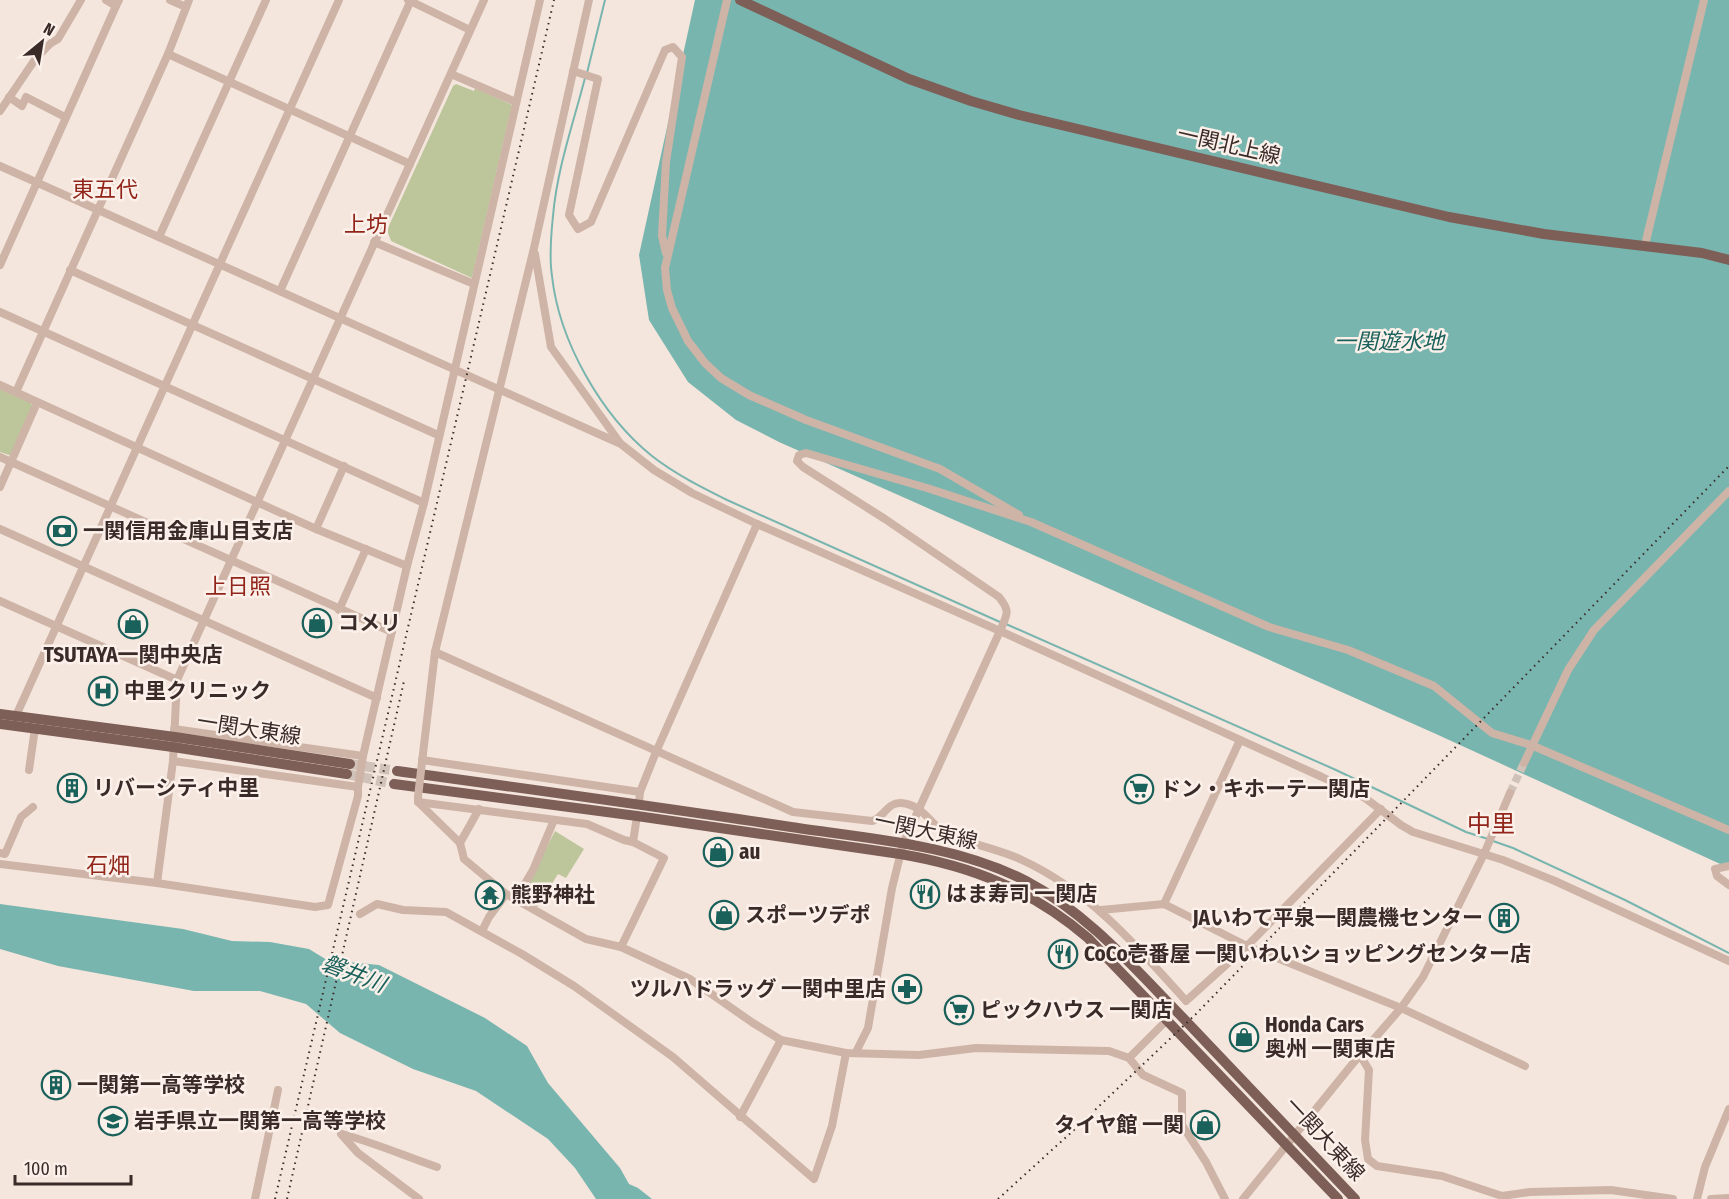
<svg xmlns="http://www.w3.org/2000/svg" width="1729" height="1199" viewBox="0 0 1729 1199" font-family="'Fira Sans Condensed','Noto Sans JP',sans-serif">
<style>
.green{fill:#bdc59b}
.water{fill:#79b5af}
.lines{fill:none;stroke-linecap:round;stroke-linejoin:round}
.stream{stroke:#79b5af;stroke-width:2}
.minor-tunnel{stroke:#d0c1b9;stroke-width:8;stroke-dasharray:8 4;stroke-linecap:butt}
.major-tunnel{stroke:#d0c1b9;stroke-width:10;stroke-dasharray:10 5;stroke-linecap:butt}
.minor{stroke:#ceb4a7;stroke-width:8}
.major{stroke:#7d5f58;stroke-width:10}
.rail{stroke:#3a2b28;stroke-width:2;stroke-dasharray:1.5 4.5;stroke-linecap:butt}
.minor-bridge{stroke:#ceb4a7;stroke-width:8}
.labels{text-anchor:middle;stroke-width:5;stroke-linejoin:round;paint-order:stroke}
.street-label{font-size:21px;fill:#3a2b28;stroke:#fbf1ea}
.poi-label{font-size:21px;font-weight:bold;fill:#3a2b28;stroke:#fbf1ea;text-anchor:start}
.neighbourhood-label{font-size:22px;fill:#91251a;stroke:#fbf1ea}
.water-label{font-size:22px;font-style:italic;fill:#1a605b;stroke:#fbf1ea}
.quarter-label{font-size:24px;fill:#91251a;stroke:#fbf1ea}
</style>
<rect width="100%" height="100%" fill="#f5e6dd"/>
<!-- green -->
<g class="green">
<polygon points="456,84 474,91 475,88 512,105 472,278 391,241 387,230 453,86"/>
<polygon points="0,389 31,403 33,408 12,456 0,452"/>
<polygon points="555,831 584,849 566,878 558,874 537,907 521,896"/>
</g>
<!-- water -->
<g class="water">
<polygon points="695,0 1729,0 1729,868 1436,734 779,442 736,420 688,382 649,320 639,255"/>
<polygon points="0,904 183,929 232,941 270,942 309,949 327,960 379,965 485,1018 527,1046 548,1083 620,1168 629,1184 638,1188 652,1199 596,1199 575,1168 548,1139 476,1091 413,1069 340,1033 306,1004 260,991 194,991 58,966 0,949"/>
</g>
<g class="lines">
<!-- stream -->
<g class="stream">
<polyline points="587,73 605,0"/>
<path d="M585,78C573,124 557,169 553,216C551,235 549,257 552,276C559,341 601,415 652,456C675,474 701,487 727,500L1000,622"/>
<polyline points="1006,624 1336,770 1466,832 1488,839"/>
<polyline points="1493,841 1513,848 1625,900 1729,953"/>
</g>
<!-- minor-tunnel -->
<polyline class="minor-tunnel" points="1510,793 1524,763"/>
<!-- major-tunnel -->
<g class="major-tunnel">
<polyline points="350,764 397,771"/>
<polyline points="347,774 394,784"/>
</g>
<!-- minor -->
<g class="minor">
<polyline points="106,0 116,6 119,0"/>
<polyline points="170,0 186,7"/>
<polyline points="408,0 470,30"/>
<polyline points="727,0 665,268 667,290 672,308 688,341 705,363 721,378 749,395 806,420 940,469 1019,515"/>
<polyline points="168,54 410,164"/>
<polyline points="573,71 598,79 569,215 578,229 591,222 665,50 673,47 682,57 666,162 662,236 666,253"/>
<polyline points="451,74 516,102"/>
<polyline points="9,97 22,106 26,97 65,117"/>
<polyline points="0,111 36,58 51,43 58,39 81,0"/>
<polyline points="0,166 621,444 654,470 692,493 757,524 1000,631 1322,777 1365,798 1401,825 1413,832 1503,860 1555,881 1729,961"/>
<polyline points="159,237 266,0"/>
<polyline points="374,242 474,284"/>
<polyline points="1645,245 1704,0"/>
<polyline points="535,254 551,347 620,443"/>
<polyline points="0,265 116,6"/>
<polyline points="70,270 438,435"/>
<polyline points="280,291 411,0"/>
<polyline points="0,312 424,503"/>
<polyline points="0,385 316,529 407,566"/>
<polyline points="16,392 168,54 189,0"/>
<polyline points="0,457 392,632"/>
<polyline points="0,487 37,403"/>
<polyline points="0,529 377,698"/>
<polyline points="316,529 344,466"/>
<polyline points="0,601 177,680"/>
<polyline points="339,610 366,549"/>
<path d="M435,652L793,812L872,821C884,818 887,802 901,803C925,805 930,826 949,835C973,845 999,849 1022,860C1091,892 1137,946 1186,1001L1247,946L1381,809"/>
<polyline points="15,718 339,0"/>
<polyline points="174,729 363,756"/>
<polyline points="422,760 640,792"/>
<polyline points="173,761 358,787"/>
<polyline points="422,762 435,652 534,248 589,0"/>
<polyline points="1524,763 1568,670 1594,630 1729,491"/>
<polyline points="29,770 35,728"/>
<polyline points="418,797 418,802 460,843 464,859 506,894 586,939 621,947 690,979 753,1023 781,1040 846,1053 919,1055 976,1048 1109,1051 1129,1058 1143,1075 1182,1093 1182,1125 1206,1162 1225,1199"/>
<polyline points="418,802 587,824 624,840 633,842 664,858 621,947"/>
<polyline points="639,803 640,792 656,752 757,524"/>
<polyline points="633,842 637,816"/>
<polyline points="460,843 479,809"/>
<polyline points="0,853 5,854 21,817 33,807"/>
<polyline points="0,864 157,883 315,907 328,905 358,796 358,787 363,756 407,566 424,503 540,0"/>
<polyline points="1729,866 1715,869 1717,876 1729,885"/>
<polyline points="157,883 173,761 177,680 484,0"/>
<polyline points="516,899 533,870 554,820"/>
<polyline points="1164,904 1240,740"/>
<polyline points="1101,910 1164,904 1247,946 1401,1008 1525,1066"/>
<polyline points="360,914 377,904 403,910 446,912 522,954 574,986 673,1057 814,1179 832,1126 846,1053"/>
<polyline points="482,931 489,917 506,894"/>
<path d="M856,1052L868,1028L892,888L903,844L1000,631C1007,614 1011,612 999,597L885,519L803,467L797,461L799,455L806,453L927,488L1031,522L1269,627L1348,650L1434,686L1492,733L1531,745L1729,830"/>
<polyline points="1360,1055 1369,1070 1365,1140 1368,1159 1377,1166 1442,1176 1502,1196 1530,1192 1611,1190 1673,1199"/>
<polyline points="1129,1058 1167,1020"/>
<polyline points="740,1117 781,1040"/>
<polyline points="341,1134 358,1153 419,1199"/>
<path d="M342,1134C375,1143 405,1156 437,1167"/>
<polyline points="255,1199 278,1090"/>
<polyline points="1243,1199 1354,1062 1401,1008 1423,977 1484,854 1510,793"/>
<polyline points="1697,1199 1705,1167 1729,1109"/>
<polyline points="1711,1199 1729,1198"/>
</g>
<!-- major -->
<g class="major">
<polyline points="740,0 909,79 971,101 1019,115 1449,217 1544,234 1702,253 1729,260"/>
<polyline points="0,714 175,737 350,764"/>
<polyline points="0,724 173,747 347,774"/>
<path d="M397,771C528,789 660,807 791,827C870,839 954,844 1026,881C1089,914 1135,969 1184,1019C1241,1079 1298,1139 1355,1199"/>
<path d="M394,784L637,816L900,854C972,866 1032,890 1088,938L1338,1199"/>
</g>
<!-- rail -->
<g class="rail">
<polyline points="275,1199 554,0"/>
<polyline points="287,1199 404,681"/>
<polyline points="998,1199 1075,1129 1195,1015 1729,466"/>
</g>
<!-- minor-bridge -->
<polyline class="minor-bridge" points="418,797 422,762"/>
</g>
<!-- icons -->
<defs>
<g id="bank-ring" transform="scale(1.5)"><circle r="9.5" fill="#fbf1ea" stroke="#1a605b" stroke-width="1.5"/><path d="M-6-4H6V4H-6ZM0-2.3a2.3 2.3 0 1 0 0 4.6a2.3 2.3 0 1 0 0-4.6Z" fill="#1a605b"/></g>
<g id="shop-ring" transform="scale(1.5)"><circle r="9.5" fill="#fbf1ea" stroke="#1a605b" stroke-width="1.5"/><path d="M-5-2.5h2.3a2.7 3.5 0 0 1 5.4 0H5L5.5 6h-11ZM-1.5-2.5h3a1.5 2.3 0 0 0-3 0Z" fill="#1a605b"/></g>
<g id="hospital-ring" transform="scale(1.5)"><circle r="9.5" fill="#fbf1ea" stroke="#1a605b" stroke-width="1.5"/><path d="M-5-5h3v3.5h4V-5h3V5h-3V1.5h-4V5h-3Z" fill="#1a605b"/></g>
<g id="building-ring" transform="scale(1.5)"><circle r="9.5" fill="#fbf1ea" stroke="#1a605b" stroke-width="1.5"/><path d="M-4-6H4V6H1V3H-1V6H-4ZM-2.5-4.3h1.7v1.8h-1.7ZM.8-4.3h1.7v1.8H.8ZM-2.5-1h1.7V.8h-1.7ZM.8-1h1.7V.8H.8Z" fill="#1a605b"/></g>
<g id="supermarket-ring" transform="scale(1.5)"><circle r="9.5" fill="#fbf1ea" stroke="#1a605b" stroke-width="1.5"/><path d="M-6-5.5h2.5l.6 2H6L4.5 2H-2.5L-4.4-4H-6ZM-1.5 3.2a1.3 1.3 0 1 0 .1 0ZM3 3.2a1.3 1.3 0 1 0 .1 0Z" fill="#1a605b"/></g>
<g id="restaurant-ring" transform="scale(1.5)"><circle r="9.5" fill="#fbf1ea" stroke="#1a605b" stroke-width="1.5"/><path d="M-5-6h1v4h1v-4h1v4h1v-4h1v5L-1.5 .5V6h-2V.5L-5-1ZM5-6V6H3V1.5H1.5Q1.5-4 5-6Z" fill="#1a605b"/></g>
<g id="temple-ring" transform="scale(1.5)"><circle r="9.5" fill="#fbf1ea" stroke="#1a605b" stroke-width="1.5"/><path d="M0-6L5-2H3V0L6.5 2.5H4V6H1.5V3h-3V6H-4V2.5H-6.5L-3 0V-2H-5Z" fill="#1a605b"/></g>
<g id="pharmacy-ring" transform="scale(1.5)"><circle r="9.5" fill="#fbf1ea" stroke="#1a605b" stroke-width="1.5"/><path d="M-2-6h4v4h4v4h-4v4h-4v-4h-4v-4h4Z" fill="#1a605b"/></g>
<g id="school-ring" transform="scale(1.5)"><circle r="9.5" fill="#fbf1ea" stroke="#1a605b" stroke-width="1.5"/><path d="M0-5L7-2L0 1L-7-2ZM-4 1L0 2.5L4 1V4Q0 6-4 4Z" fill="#1a605b"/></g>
</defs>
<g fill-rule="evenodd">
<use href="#bank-ring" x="62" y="531"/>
<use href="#shop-ring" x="317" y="623"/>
<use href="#shop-ring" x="133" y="624"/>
<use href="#hospital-ring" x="103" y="691"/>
<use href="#building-ring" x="72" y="788"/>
<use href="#supermarket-ring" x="1139" y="789"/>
<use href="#shop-ring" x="718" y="852"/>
<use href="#restaurant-ring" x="925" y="894"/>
<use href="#temple-ring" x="490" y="895"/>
<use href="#shop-ring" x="724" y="915"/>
<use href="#building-ring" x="1504" y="918"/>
<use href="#restaurant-ring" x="1063" y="954"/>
<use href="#pharmacy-ring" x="907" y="989"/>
<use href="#supermarket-ring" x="959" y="1010"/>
<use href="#shop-ring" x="1244" y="1037"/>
<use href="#building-ring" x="56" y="1085"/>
<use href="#school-ring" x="113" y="1121"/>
<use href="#shop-ring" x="1205" y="1125"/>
</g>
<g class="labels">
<!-- street labels -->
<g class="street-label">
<text transform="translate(1229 145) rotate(13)" y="7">一関北上線</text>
<text transform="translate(249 729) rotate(9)" y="7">一関大東線</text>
<text transform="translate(926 831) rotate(12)" y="7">一関大東線</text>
<text transform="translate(1325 1139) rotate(47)" y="7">一関大東線</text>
</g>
<!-- poi labels -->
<g class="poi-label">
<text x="83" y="538">一関信用金庫山目支店</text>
<text x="338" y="630">コメリ</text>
<text x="133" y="662" text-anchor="middle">TSUTAYA一関中央店</text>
<text x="124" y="698">中里クリニック</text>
<text x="93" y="795">リバーシティ中里</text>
<text x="1160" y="796">ドン・キホーテ一関店</text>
<text x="739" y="859">au</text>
<text x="946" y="901">はま寿司 一関店</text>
<text x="511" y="902">熊野神社</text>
<text x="745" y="922">スポーツデポ</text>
<text x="1483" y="925" text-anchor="end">JAいわて平泉一関農機センター</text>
<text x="1084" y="961">CoCo壱番屋 一関いわいショッピングセンター店</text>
<text x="886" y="996" text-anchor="end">ツルハドラッグ 一関中里店</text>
<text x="980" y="1017">ピックハウス 一関店</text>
<text x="1265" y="1032">Honda Cars<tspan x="1265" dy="24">奥州 一関東店</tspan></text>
<text x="77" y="1092">一関第一高等学校</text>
<text x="134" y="1128">岩手県立一関第一高等学校</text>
<text x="1184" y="1132" text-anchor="end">タイヤ館 一関</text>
</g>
<!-- neighbourhood labels -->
<g class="neighbourhood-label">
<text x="105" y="197">東五代</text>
<text x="366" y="232">上坊</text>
<text x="238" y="594">上日照</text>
<text x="108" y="873">石畑</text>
</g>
<!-- water labels -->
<g class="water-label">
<text x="1389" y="349">一関遊水地</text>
<text transform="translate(354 973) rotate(21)" y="8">磐井川</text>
</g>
<!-- quarter labels -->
<g class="quarter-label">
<text x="1491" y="832">中里</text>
</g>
</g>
<!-- north arrow -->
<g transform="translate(42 42) rotate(30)" stroke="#fbf1ea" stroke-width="4.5" paint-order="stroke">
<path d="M0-4.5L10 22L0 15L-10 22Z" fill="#3a2b28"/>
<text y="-9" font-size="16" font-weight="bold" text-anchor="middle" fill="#3a2b28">N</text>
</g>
<!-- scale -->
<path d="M15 1175v9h116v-9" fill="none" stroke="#3a2b28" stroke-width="3"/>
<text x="24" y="1175" font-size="18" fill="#3a2b28" stroke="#fbf1ea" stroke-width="4.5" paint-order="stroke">100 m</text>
</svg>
